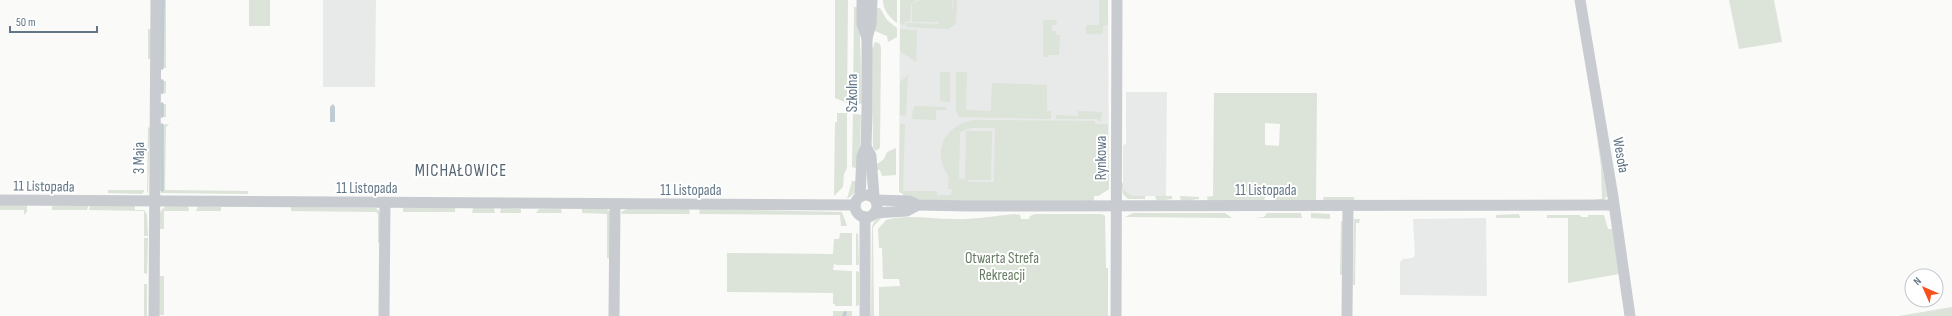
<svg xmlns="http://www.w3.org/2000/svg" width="1952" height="316" viewBox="0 0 1952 316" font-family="'Sofia Sans Condensed',sans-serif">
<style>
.built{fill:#e8e9e9}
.green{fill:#dce3d8;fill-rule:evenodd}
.water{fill:#c0ccd1}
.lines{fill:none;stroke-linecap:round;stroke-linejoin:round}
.stream{stroke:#c0ccd1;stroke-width:3.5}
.street{stroke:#c8ccd0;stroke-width:11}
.labels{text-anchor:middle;stroke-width:4;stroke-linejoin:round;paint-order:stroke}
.street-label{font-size:15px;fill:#627686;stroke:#fff}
.park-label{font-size:15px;fill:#667c62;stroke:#fff}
.quarter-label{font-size:17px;letter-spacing:1px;fill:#556470;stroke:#fff}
</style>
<rect width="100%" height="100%" fill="#fafaf8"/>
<!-- built -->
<g class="built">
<polygon points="323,0 376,0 375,87 323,87"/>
<polygon points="900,0 1108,0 1109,189 1098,196 908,195 904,193 899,186"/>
<polygon points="1126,92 1167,92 1166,196 1132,196 1123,189 1123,145 1126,144"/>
<polygon points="1486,218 1487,296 1400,295 1400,262 1403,259 1412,258 1415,256 1413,219"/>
</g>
<!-- green -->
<g class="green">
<polygon points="160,0 166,0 166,68 161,68"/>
<rect x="249" y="0" width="21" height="26"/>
<polygon points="835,0 848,0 847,103 835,98"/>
<path d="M883,0H897V23C889,17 883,10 883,0Z"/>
<polygon points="900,0 917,0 911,5 910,22 906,21 903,25 900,24"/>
<polygon points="920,0 952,0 952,16 953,0 957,0 956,24 948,29 907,27 905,25 907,23 939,24 939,22 912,22 912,4"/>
<polygon points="1099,0 1108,0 1108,25 1103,26 1103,34 1086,34 1086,25 1099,25"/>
<polygon points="1729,0 1774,0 1782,42 1739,49"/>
<polygon points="854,7 859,7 862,103 860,104 853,104"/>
<polygon points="874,8 880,8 887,20 897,28 897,37 888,42 887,36 875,31"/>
<polygon points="1043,20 1056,20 1057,25 1052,25 1052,31 1056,31 1056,35 1060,35 1059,55 1049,55 1048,57 1043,57"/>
<rect x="148" y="29" width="3" height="30"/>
<polygon points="900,29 917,30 916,62 900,51"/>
<polygon points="875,42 879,43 881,47 880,148 876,151 873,148 872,50"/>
<polygon points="940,72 950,72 950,102 940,101"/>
<polygon points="956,72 967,72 966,110 991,111 992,83 1047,85 1047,111 1051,111 1051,119 959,117 956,111"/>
<polygon points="908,75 906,116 900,115 900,82"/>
<polygon points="161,81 166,81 166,93 159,95"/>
<path d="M1214,93H1317L1316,201H1275L1273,197H1265L1264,201H1208L1207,197L1213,196ZM1265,123L1280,124L1279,146L1265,145Z"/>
<rect x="159" y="104" width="7" height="13"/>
<polygon points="915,106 946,107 946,110 936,110 936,120 912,119 913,110"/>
<polygon points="1078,111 1102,112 1101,121 1098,121 1098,119 1056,119 1056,115 1078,116"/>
<polygon points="837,113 847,113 847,168 844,174 843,187 834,196 835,122 837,122"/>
<polygon points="853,113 861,115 859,169 852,167"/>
<polygon points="1594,114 1607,196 1603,201 1596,201 1597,199 1602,199 1601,167"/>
<path d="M976,120L1095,121V124H1108V139H1106L1105,134H1097L1096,150H1108L1109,189L1098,196H1094V201H934L903,198V194L899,192L900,124H905L903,191H937V195H951L952,189H948C948,185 949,180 948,176C946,170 942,166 941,159C938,138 956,121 976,120ZM971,128H995L994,182H971L959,178L960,132Z"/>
<polygon points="169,124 166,127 165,190 248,191 248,194 161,193 159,125"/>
<polygon points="148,127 150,128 148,193 147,192"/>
<polygon points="966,131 992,131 991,180 965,180"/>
<polygon points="896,148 896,175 882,176 880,170 875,170 876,165 884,159 887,152"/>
<polygon points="852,181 859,181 856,192 847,199"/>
<polygon points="1121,183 1123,183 1123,189 1132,196 1145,196 1145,199 1128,199 1123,194"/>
<polygon points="108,190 144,190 144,192 141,194 108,193"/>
<polygon points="1155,196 1172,196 1172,199 1157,201"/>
<polygon points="1180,196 1199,197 1199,199 1181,201"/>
<polygon points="1323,197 1354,197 1354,201 1324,201"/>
<polygon points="0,205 27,205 27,212 24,215 24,210 0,210"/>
<polygon points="52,206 88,206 87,210 52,210"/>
<polygon points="90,206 135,206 135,210 144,210 147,215 148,236 144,236 144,211 89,210"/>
<path d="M167,206H188L189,211H164V229H159C159,221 157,210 167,206Z"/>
<polygon points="198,206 221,207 221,211 196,211"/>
<polygon points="291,207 376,208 380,212 380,242 378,243 378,214 376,212 291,211"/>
<rect x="403" y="208" width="52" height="4"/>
<polygon points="473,208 494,208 495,213 472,213"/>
<polygon points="501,208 521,209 521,213 500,213"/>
<polygon points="539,209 561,209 562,213 536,213"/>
<polygon points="582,209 607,209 610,212 610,258 607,258 607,214 582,213"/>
<polygon points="627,209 689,209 690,214 622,214 621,212"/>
<polygon points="700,209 842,212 847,226 841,226 840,215 699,214"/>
<polygon points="1133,213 1225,213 1232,218 1125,217"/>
<polygon points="1267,213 1301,213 1302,218 1254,218 1264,217"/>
<polygon points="1311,213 1330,214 1330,219 1311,218"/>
<path d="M1014,214L1020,215L1021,219H1029L1030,216L1035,214H1102L1105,216L1106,268H1108V316H879V287L900,286L899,279H883L882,248H879L878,229L886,220C907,214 930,219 952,219C973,220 993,216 1014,214Z"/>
<polygon points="1519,214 1520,218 1496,218 1496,215"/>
<polygon points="884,215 873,227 874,316 871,316 872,226 877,217"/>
<polygon points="1547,215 1580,215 1581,217 1588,217 1588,215 1604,215 1608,229 1612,229 1619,274 1568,283 1568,218 1547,218"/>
<polygon points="1354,219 1409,219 1360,219 1359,223 1356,223 1355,285 1353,285"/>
<polygon points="1341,221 1344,221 1343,274 1340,275"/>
<polygon points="840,233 852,233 852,265 836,265 834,263 833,270 852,271 852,306 835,306 835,304 833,304 833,293 727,292 727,253 833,254 834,239 839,239"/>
<polygon points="858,233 859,264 858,265 856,265 856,234"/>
<polygon points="144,238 148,238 147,274 144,273"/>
<polygon points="856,271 859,272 859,305 856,306"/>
<rect x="159" y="276" width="5" height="39"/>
<rect x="144" y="284" width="3" height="32"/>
<polygon points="1952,307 1952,316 1899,316"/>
<rect x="833" y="311" width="19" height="5"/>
</g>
<!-- water -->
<polygon class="water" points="333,104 335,107 335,122 330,122 330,107"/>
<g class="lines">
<!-- stream -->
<g class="stream">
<polyline points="162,68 163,0"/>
<polyline points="162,81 162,92"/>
<polyline points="162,104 162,116"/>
<polyline points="162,190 162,125"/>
<polyline points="844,316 845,313"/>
</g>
<!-- street -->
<g class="street">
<polyline points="1580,0 1613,197 1630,316"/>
<polyline points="867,38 871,24 872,0"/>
<polyline points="866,147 871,156 874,197"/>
<circle cx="866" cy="206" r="11"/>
<polyline points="860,197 862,156 866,147 867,109 867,38 862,24 862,0"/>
<polyline points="0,200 855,205"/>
<polyline points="876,200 909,201 918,205 968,206 1613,205"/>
<polyline points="875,213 907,211 918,205"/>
<polyline points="865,217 865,316"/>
<polyline points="154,316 156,0"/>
<polyline points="384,316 385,203"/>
<polyline points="614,316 615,205"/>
<polyline points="1116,316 1117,0"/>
<polyline points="1347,316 1348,206"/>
</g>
</g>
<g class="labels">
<!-- street labels -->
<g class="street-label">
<text transform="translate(852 93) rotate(-90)" y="5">Szkolna</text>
<text transform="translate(1621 155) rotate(80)" y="5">Wesoła</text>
<text transform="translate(139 158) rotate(-90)" y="5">3 Maja</text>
<text transform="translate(1101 158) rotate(-90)" y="5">Rynkowa</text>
<text transform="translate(44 186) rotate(1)" y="5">11 Listopada</text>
<text x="367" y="193">11 Listopada</text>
<text x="691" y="195">11 Listopada</text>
<text x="1266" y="195">11 Listopada</text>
</g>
<!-- park labels -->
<g class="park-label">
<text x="1002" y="263">Otwarta Strefa<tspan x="1002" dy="17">Rekreacji</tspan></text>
</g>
<!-- quarter labels -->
<g class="quarter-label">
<text x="461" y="176">MICHAŁOWICE</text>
</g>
</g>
<!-- north arrow -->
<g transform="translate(1924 288) rotate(315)"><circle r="19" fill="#ffffff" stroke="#c0c8cf"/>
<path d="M0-3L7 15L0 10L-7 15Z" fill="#f6511c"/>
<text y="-6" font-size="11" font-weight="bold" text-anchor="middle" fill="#627686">N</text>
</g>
<!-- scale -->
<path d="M10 26v6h87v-6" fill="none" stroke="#627686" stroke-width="2"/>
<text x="16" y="26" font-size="12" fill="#627686" stroke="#ffffff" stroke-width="3" paint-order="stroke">50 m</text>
</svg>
